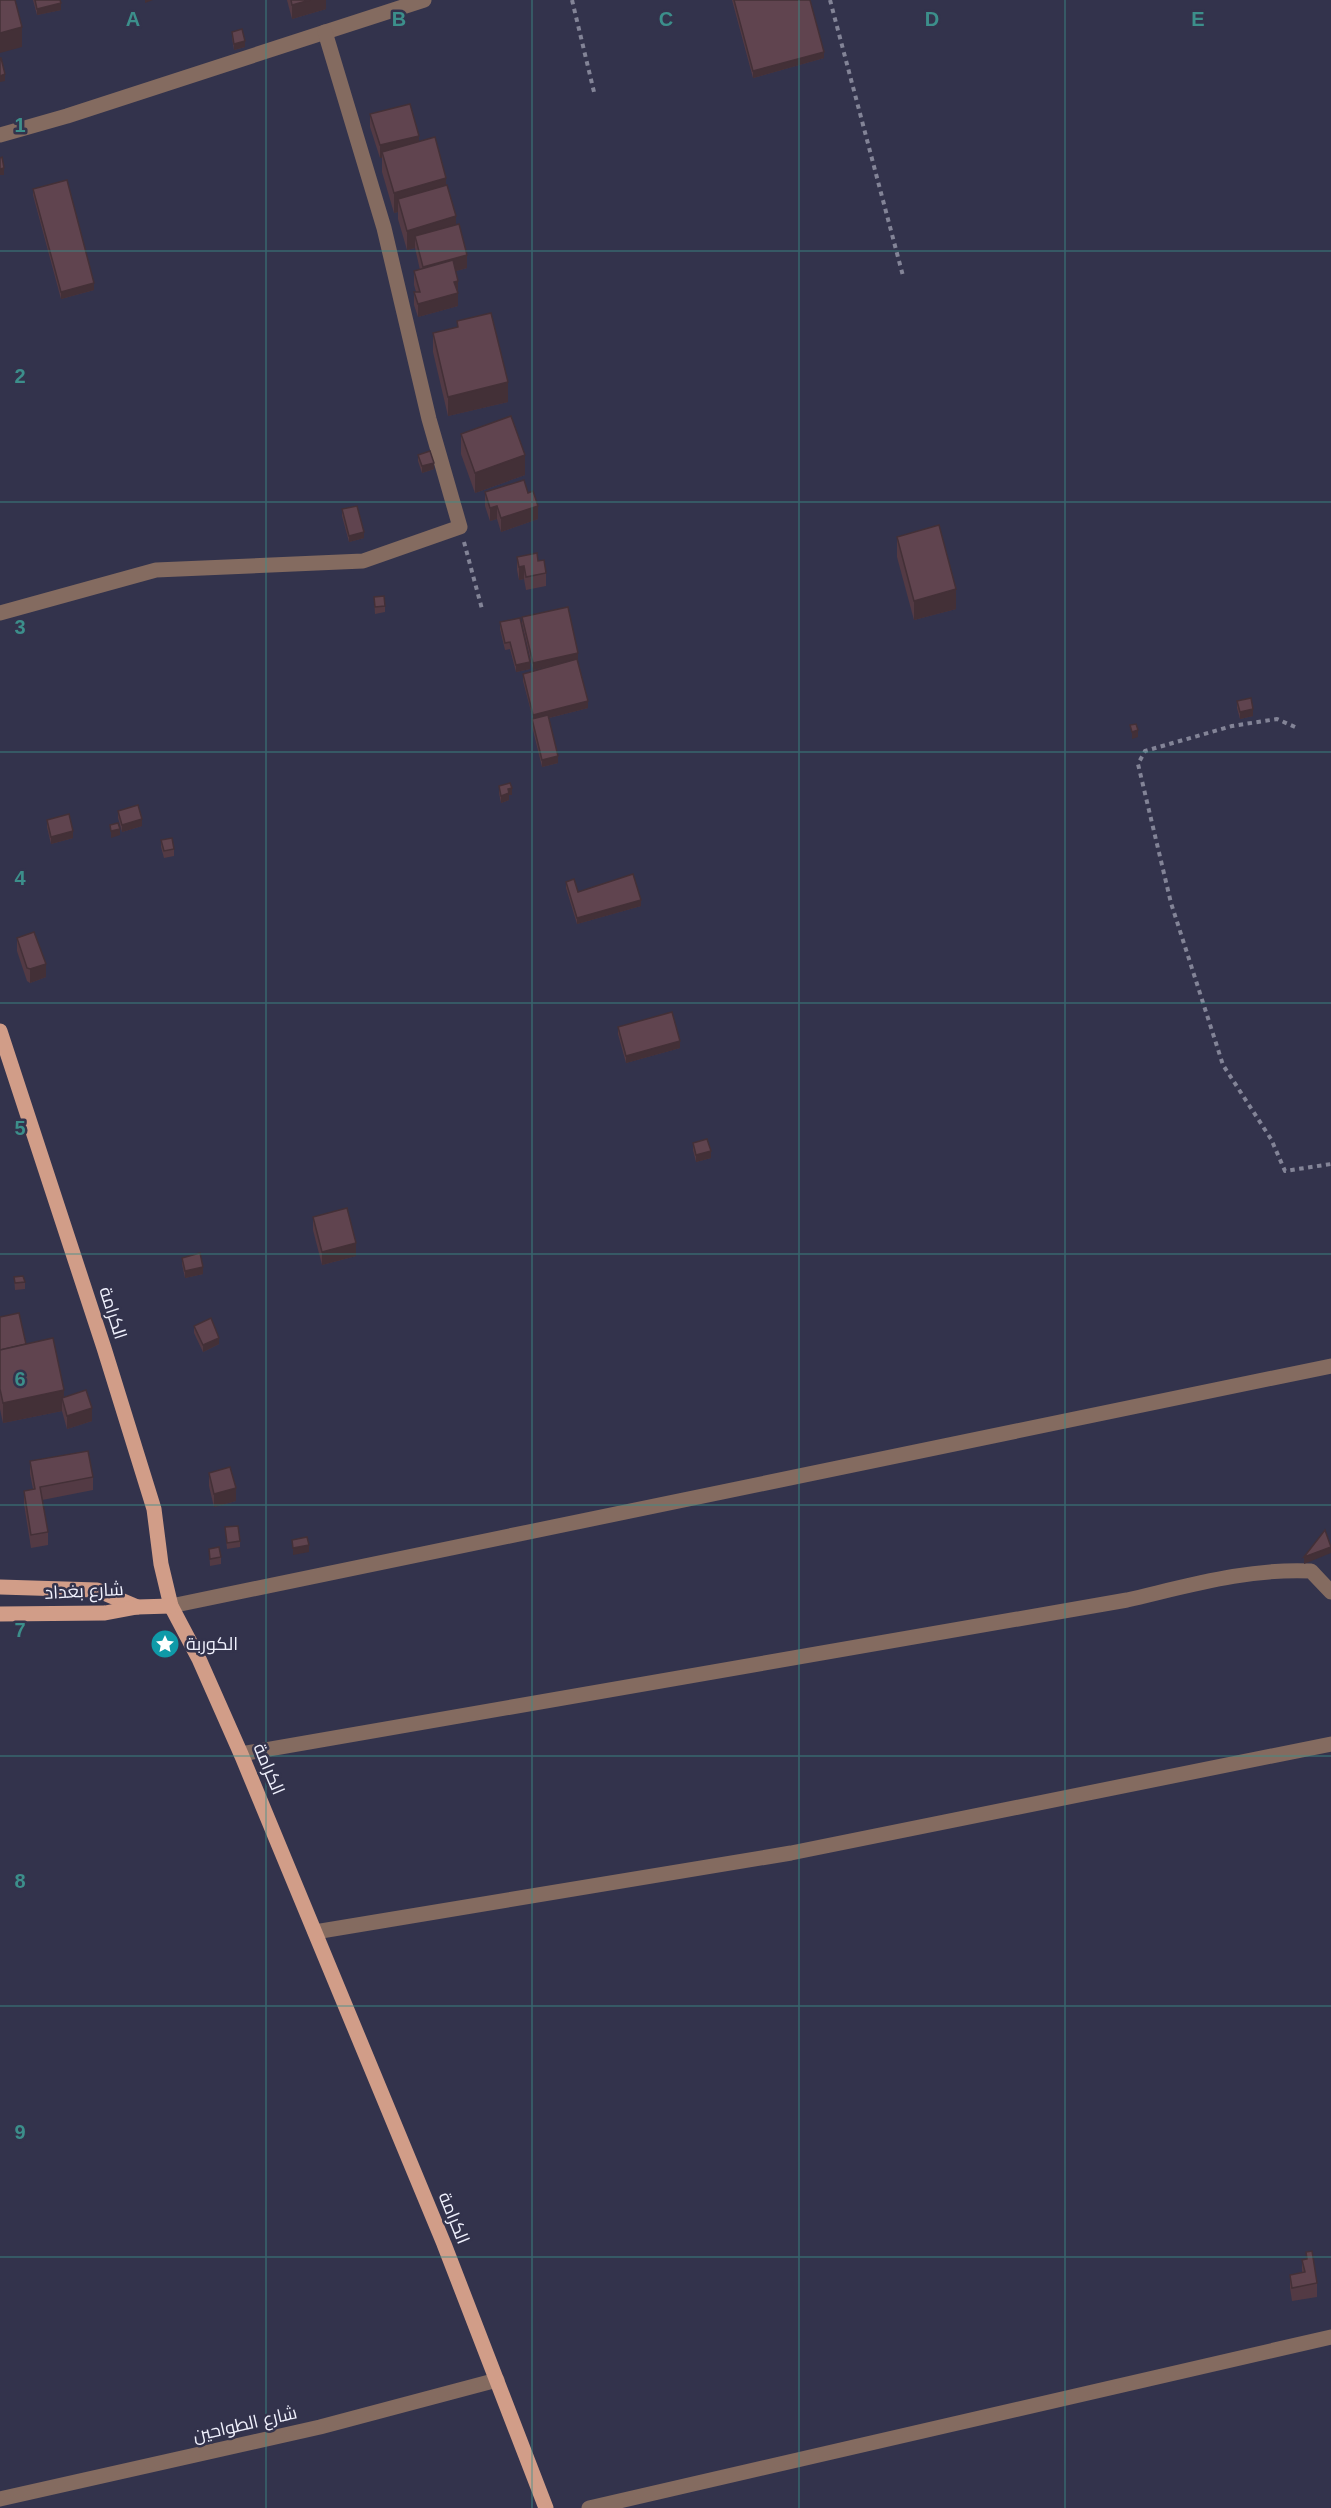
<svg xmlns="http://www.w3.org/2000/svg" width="1331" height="2508" viewBox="0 0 1331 2508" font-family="Arial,Cairo,sans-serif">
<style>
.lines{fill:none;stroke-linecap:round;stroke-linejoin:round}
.path{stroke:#838497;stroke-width:4;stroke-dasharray:4.5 4.5;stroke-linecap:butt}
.minor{stroke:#846b60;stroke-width:15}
.major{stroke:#d19d88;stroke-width:15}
.wall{fill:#533a44}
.shaded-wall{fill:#433037}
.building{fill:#60444f;stroke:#433037;stroke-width:1.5}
.grid{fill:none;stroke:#3c8f8b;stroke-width:1.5;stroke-opacity:0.55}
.labels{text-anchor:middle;stroke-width:5;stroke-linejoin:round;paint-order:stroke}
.street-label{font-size:18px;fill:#f0f1fd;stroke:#33334c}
.poi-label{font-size:18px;fill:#f0f1fd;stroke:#33334c;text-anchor:start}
.grid-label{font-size:20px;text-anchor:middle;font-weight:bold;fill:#3c8f8b;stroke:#33334c;stroke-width:5;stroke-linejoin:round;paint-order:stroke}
</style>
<rect width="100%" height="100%" fill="#33334c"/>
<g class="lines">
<!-- path -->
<g class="path">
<polyline points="572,0 594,92"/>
<polyline points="830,0 903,276"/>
<polyline points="464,542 482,609"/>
<polyline points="1295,727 1277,719 1232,726 1145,751 1138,764 1171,903 1223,1065 1271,1139 1285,1171 1331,1164"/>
</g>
<!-- minor -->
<g class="minor">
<polyline points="0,135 67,116 424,0"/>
<polyline points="0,613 156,570 363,561 460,527 429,419 384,228 325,32"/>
<polyline points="171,1606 1331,1366"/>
<path d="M241,1754L1127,1600C1188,1586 1248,1568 1311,1571L1331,1592"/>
<polyline points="315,1932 791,1853 1331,1744"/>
<polyline points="0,2499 320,2427 497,2380"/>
<polyline points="589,2508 1331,2337"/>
</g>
<!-- major -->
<g class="major">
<polyline points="0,1031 104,1348 154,1509 161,1564 171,1606 199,1659 241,1754 444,2244 546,2508"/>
<polyline points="0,1587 97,1590 137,1607"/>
<polyline points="0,1614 105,1613 137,1607 171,1606"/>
</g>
</g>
<!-- wall -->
<g class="wall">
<polygon points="33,0 60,0 61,10 37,15"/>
<polygon points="287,0 326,0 326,9 292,19"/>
<polygon points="732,0 810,0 824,58 753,78"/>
<polygon points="232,32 245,47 234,50 232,38"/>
<polygon points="370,114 419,141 446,185 467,268 456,271 458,294 458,306 418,317 414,305 414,292 416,292 414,285 414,271 420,270 415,248 407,250 398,219 398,212 394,213 382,172 382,158 380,158 370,127"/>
<polygon points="33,189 94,290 61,299 33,195"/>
<polygon points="457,321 508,402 448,416 433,352 433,333 457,327"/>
<polygon points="461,434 525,475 475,493 461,454"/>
<polygon points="418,455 434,469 422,473 418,461"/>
<polygon points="485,492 528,493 538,519 501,532 497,519 490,521 485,506"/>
<polygon points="342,509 364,538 349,542 342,516"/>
<polygon points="897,537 956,609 914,620 897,557"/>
<polygon points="517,557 538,561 546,573 546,586 526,590 524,579 519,580 517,570"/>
<polygon points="374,597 385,606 385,612 375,614"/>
<polygon points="522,617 578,659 577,660 588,708 549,718 558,763 542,767 532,726 533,719 523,681 523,674 568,662 533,670 522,624"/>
<polygon points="500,622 530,669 516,672 510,649 505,650 500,629"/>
<polygon points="1237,701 1253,716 1240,719 1237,708"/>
<polygon points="499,786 512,795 509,795 509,800 501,803 499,793"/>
<polygon points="118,811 142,826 122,832 118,818"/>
<polygon points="47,820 73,838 51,844 47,827"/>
<polygon points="161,840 174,849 174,856 164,858 161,847"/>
<polygon points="566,882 578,892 641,906 577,924 566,888"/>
<polygon points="17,938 46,977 30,983 27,981 17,951"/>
<polygon points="618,1027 680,1048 626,1063 618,1034"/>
<polygon points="693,1143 711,1158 696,1162 693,1150"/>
<polygon points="313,1217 356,1256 322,1265 313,1230"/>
<polygon points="182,1258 203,1274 185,1278 182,1264"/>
<polygon points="14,1277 25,1282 25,1289 15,1290"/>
<polygon points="0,1317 26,1344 64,1397 92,1421 67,1429 62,1411 3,1423 0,1409"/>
<polygon points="194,1326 219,1344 203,1352 194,1333"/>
<polygon points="30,1461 93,1477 93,1490 42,1500 48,1532 48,1545 31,1548 24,1504 24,1491 33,1489 30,1474"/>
<polygon points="209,1473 236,1501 214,1507 209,1486"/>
<polygon points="225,1527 240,1541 240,1547 227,1549"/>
<polygon points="209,1549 221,1557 221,1564 210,1566"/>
<polygon points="1306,2252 1317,2283 1317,2297 1292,2301 1290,2288 1290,2275 1302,2272 1302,2260 1306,2259"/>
</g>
<!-- shaded-wall -->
<g class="shaded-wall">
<polygon points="145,0 153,0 145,3"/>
<polygon points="310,0 326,0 326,9 292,19 292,5"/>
<polygon points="61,3 61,10 37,15 37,9"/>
<polygon points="22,27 22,47 0,53 0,33"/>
<polygon points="245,41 245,47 234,50 234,44"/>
<polygon points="824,52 824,58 753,78 753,71"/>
<polygon points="5,74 5,81 0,82 0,76"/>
<polygon points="419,136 419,149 382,152 382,158 380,158 380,145"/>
<polygon points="4,168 4,175 0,175 0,169"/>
<polygon points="446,178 446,198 398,199 398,212 394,213 394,193"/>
<polygon points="456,216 456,236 415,236 415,248 407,250 407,231"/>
<polygon points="467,255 467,268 423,280 423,267"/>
<polygon points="458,281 458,306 418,317 418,304 454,282"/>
<polygon points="94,283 94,290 61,299 61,292"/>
<polygon points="508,382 508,402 448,416 448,397"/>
<polygon points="525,455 525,475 475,493 475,473"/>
<polygon points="434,463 434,469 422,473 422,466"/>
<polygon points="497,506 497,519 490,521 490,508"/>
<polygon points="538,506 538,519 501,532 501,518"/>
<polygon points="364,532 364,538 349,542 349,536"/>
<polygon points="524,566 524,579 519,580 519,567"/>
<polygon points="956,589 956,609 914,620 914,601"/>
<polygon points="578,653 578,659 533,670 533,663"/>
<polygon points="530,662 530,669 516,672 516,665"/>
<polygon points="588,701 588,708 533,722 533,715"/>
<polygon points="1253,709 1253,716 1240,719 1240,712"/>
<polygon points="1138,730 1138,737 1132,739 1132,732"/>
<polygon points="558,756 558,763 542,767 542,760"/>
<polygon points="512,788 512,795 509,795 509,800 501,803 501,796 508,789"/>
<polygon points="142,819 142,826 122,832 122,825"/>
<polygon points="120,829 120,835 111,838 111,831"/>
<polygon points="73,831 73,838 51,844 51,837"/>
<polygon points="641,900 641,906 577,924 577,918"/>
<polygon points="46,964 46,977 30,983 30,969"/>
<polygon points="680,1041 680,1048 626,1063 626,1056"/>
<polygon points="711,1151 711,1158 696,1162 696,1155"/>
<polygon points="356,1243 356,1256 322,1265 322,1252"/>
<polygon points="203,1267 203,1274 185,1278 185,1271"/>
<polygon points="219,1338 219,1344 203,1352 203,1345"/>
<polygon points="64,1390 64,1403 62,1398 62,1411 3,1423 3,1403"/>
<polygon points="92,1408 92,1421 67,1429 67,1416"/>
<polygon points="236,1488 236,1501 214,1507 214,1494"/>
<polygon points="309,1545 309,1552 293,1555 293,1548"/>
<polygon points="1331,1547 1331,1553 1304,1564 1304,1557"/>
</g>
<!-- building -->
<g class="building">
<polygon points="0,0 15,0 22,27 0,33"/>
<polygon points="35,0 60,0 61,3 37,9"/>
<polygon points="291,0 310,0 292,5"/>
<polygon points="734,0 810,0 824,52 753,71"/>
<polygon points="242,29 245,41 234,44 232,32"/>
<polygon points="0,58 1,58 5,74 0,76"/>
<polygon points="410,104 419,136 380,145 370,114"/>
<polygon points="435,137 446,178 394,193 382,152"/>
<polygon points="2,157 4,168 0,169 0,158"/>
<polygon points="67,180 94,283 61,292 33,189"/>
<polygon points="447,185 456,216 407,231 398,199"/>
<polygon points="459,224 467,255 423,267 415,236"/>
<polygon points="453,260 458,281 454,282 458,293 418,304 414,292 420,292 414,271"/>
<polygon points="491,313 508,382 448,397 433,333 458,327 457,321"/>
<polygon points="511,416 525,455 475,473 461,434"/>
<polygon points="430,451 434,463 422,466 418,455"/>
<polygon points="524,480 528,493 533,491 538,506 501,518 497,506 490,508 485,492"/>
<polygon points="357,506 364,532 349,536 342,509"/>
<polygon points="939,525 956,589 914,601 897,537"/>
<polygon points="537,553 538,561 544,560 546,573 526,577 524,566 519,567 517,557"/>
<polygon points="384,596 385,606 375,607 374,597"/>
<polygon points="568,607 578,653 533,663 522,617"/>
<polygon points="520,618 530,662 516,665 510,642 505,643 500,622"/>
<polygon points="577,659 588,701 533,715 523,674"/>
<polygon points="1251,698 1253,709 1240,712 1237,701"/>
<polygon points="548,715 558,756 542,760 532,719"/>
<polygon points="1136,724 1138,730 1132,732 1130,725"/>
<polygon points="510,783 512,788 508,789 509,793 501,796 499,786"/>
<polygon points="138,805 142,819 122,825 118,811"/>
<polygon points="69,814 73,831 51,837 47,820"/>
<polygon points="118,823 120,829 111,831 110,825"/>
<polygon points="172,838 174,849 164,851 161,840"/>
<polygon points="633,874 641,900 577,918 566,882 574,879 578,892"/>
<polygon points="34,932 46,964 30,969 27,968 17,938"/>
<polygon points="672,1012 680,1041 626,1056 618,1027"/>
<polygon points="707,1139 711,1151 696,1155 693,1143"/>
<polygon points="347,1208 356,1243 322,1252 313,1217"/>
<polygon points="200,1253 203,1267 185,1271 182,1258"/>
<polygon points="23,1276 25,1282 15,1283 14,1277"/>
<polygon points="19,1313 26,1344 0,1350 0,1317"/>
<polygon points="211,1318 219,1338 203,1345 194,1326"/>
<polygon points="53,1338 64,1390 3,1403 0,1389 0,1350"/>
<polygon points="86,1390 92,1408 67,1416 62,1398"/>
<polygon points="88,1451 93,1477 40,1487 48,1532 31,1535 24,1491 35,1489 30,1461"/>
<polygon points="230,1467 236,1488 214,1494 209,1473"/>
<polygon points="238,1526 240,1541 227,1543 225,1527"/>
<polygon points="1325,1530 1331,1547 1304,1557"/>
<polygon points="307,1537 309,1545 293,1548 292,1540"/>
<polygon points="219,1547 221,1557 210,1559 209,1549"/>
<polygon points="1312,2251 1317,2283 1292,2288 1290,2275 1305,2272 1302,2260 1307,2259 1306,2252"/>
</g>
<!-- grid -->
<path class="grid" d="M266,0V2508M532,0V2508M799,0V2508M1065,0V2508M0,251H1331M0,502H1331M0,752H1331M0,1003H1331M0,1254H1331M0,1505H1331M0,1756H1331M0,2006H1331M0,2257H1331"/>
<!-- icons -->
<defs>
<g id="sight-disc" transform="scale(1.5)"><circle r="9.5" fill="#0f9aa8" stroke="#33334c"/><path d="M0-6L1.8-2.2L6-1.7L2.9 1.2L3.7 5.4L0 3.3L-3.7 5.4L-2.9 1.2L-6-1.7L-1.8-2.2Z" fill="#fff"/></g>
</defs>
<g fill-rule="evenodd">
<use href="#sight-disc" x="165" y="1644"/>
</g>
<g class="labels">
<!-- street labels -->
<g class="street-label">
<text transform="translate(113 1313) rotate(72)" y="6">الكرامة</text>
<text transform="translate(84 1591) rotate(-3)" y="6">شارع بغداد</text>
<text transform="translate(269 1769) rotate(67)" y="6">الكرامة</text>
<text transform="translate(454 2218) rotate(68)" y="6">الكرامة</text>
<text transform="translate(245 2424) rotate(-13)" y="6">شارع الطواحين</text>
</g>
<!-- poi labels -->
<g class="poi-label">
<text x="186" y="1650">الكوربة</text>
</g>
</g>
<g class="grid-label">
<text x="133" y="26">A</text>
<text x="399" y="26">B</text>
<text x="666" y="26">C</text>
<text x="932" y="26">D</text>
<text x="1198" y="26">E</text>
<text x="20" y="132">1</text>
<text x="20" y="383">2</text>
<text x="20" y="634">3</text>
<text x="20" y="885">4</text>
<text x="20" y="1135">5</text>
<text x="20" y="1386">6</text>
<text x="20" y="1637">7</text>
<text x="20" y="1888">8</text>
<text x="20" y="2139">9</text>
</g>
</svg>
